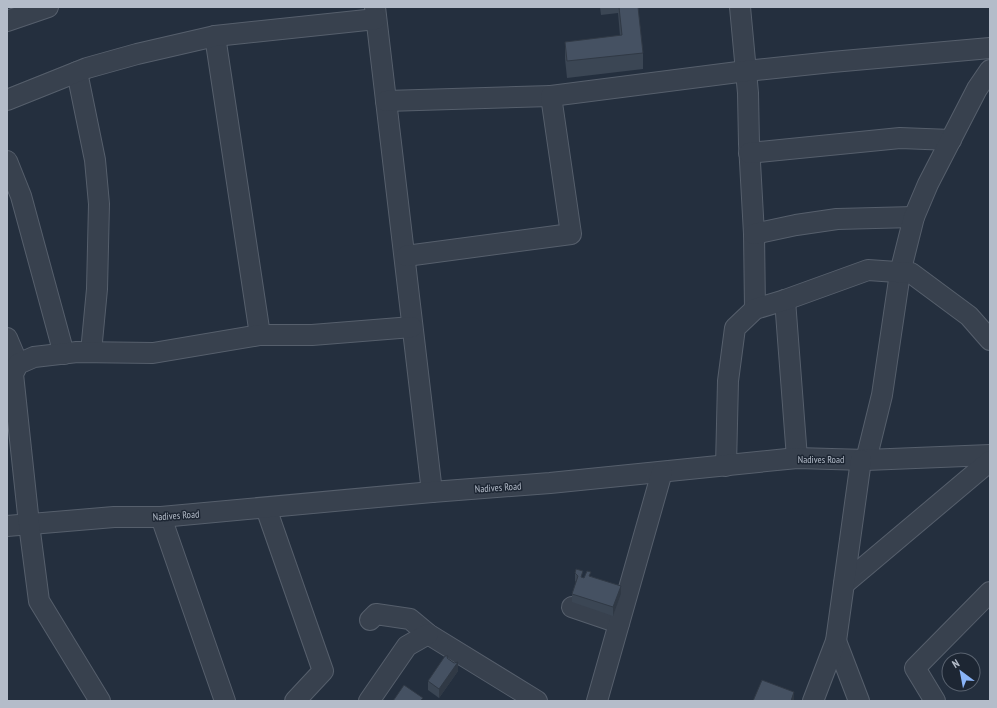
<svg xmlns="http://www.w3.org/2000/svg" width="997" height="708" viewBox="0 0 997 708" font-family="'PT Sans Narrow',sans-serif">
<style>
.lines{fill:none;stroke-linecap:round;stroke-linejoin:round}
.minor-casing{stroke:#565f6c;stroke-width:22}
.minor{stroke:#38414e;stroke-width:20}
.wall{fill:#3b4654}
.shaded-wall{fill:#303945}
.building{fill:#455162;stroke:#303945}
.labels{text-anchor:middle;stroke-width:3;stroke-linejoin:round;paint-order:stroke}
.street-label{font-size:10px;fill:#b4bcc9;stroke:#1d2633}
</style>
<rect width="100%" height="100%" fill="#242f3e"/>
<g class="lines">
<!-- minor casing -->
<g class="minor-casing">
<g id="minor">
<path d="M375,7C395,169 412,330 432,492"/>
<polyline points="740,7 748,93 749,144 754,234 755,309"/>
<polyline points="7,21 48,7"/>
<polyline points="215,36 260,335"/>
<polyline points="77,72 95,160 99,204 97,289 91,352"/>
<polyline points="7,100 87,68 137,54 215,36 376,19"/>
<polyline points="386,101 551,96"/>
<polyline points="749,153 900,138 951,140"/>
<polyline points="7,161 21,196 64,354"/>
<polyline points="754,234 796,225 837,219 914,217"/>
<polyline points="406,256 571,234 551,96 746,71 832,62 990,48"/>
<polyline points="785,300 797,458"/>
<polyline points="7,338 18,364"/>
<polyline points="866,460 882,395 900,273 914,217 928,184 977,89 990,70"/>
<polyline points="726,466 728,381 735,328 755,309 785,300 868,270 911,273 969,316 990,340"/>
<polyline points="266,508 323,671 295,701"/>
<polyline points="161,517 225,701"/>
<polyline points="7,526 114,517 161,517 432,492 550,483 797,458 866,460 990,455"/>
<polyline points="844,584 990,461"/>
<polyline points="572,607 619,623"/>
<polyline points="370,620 376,614 410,619 428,634 537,701"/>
<polyline points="836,641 859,701"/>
<polyline points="100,701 39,601 29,524 13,374 18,364 34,357 77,352 153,353 260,335 312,335 412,327"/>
<polyline points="369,701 407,646 428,634"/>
<polyline points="597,701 662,472"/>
<polyline points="813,701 836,641 861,460"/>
<polyline points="935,701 915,668 990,592"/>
</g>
</g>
<!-- minor -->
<use href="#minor" class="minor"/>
</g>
<!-- wall -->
<g class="wall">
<polygon points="600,7 638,7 643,53 643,69 567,78 565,59 565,42 620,36 618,13 601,15"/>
<polygon points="575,573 584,578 591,576 621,594 613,616 572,602 572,594 576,582 575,581"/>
<polygon points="448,659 458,671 439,698 428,690 428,681"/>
</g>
<!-- shaded-wall -->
<g class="shaded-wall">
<polygon points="621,586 621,594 613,616 613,607"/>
<polygon points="458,662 458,671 439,698 439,689"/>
<polygon points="794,692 794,701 791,701"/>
</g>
<!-- building -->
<g class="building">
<polygon points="619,7 638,7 643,53 567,61 565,42 622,35"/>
<polygon points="576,569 583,571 581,577 584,578 587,571 591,572 589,576 621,586 613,607 572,594 578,576 575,573"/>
<polygon points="445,656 448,656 447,658 454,663 458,662 439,689 428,681"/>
<polygon points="762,680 794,692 791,701 753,701"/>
<polygon points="404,685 423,698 420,701 393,701"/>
</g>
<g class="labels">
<!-- street labels -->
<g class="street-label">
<text x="821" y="463">Nadives Road</text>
<text transform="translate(498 487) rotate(-4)" y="4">Nadives Road</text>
<text transform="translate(176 515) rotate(-4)" y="4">Nadives Road</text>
</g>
</g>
<!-- border -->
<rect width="997" height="708" fill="none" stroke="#b4bcc9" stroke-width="16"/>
<!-- north arrow -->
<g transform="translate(961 672) rotate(328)"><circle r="19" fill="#1d2633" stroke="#59626f"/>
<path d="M0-3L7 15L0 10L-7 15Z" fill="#8ab4f8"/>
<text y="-6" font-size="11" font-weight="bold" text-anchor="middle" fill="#b4bcc9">N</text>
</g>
</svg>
